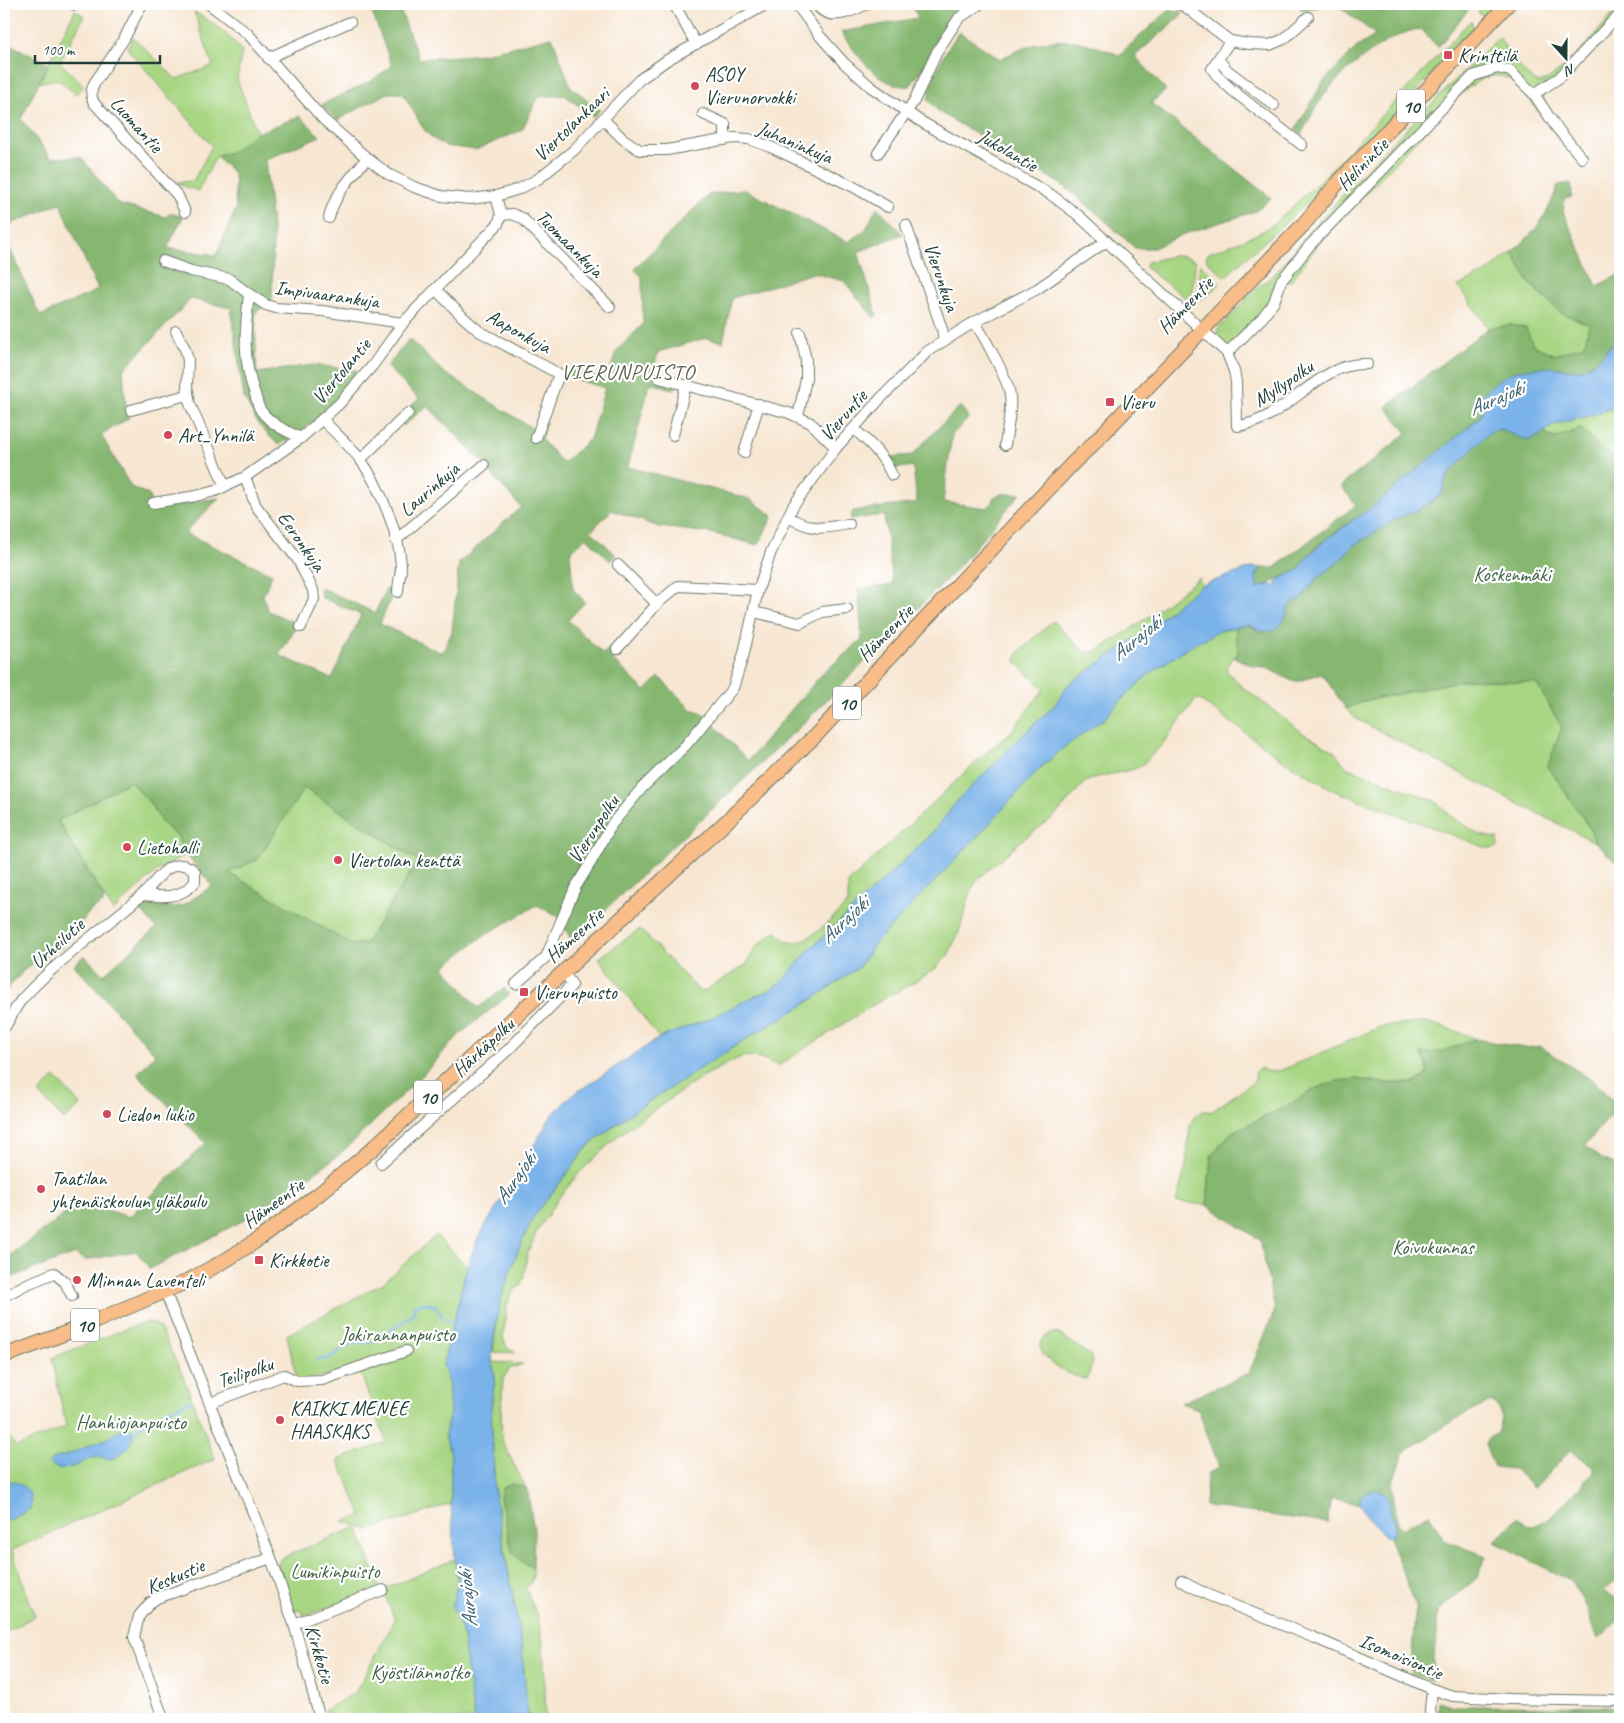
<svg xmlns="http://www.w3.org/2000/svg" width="1624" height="1723" viewBox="0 0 1624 1723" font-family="Caveat,sans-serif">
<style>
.green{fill:#a8d683;stroke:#648a5c}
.forest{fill:#86b771;stroke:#527a52;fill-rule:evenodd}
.water{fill:#7ab2ea;stroke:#4c788f}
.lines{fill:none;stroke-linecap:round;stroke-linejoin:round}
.stream{stroke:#7ab2ea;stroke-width:2.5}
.minor-casing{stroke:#6b786b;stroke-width:12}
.highway-casing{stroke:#6b786b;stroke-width:16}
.minor{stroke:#fff;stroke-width:10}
.highway{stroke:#f8bd88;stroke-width:14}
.poi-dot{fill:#d1495b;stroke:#fff;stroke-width:2}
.labels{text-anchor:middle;stroke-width:4.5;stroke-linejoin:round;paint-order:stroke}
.shield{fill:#fff;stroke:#627771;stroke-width:1}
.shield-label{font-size:19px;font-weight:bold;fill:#1f3d34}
.poi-label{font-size:20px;fill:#1f3d34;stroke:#fff;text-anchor:start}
.street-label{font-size:20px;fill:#1f3d34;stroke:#fff}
.park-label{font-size:20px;fill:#416348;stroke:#fff}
.neighbourhood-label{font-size:21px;letter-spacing:1px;fill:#59604b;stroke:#fff}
.water-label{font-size:21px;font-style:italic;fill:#3a606b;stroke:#fff}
</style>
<rect width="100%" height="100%" fill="#fff"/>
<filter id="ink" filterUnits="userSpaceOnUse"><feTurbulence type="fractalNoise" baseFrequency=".02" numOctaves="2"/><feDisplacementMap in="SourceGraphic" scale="10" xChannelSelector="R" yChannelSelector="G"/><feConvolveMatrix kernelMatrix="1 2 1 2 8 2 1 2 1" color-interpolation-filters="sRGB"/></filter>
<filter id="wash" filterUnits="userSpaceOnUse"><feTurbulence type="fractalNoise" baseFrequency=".0096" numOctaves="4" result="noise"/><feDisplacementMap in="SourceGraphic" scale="20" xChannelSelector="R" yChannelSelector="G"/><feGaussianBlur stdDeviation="1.12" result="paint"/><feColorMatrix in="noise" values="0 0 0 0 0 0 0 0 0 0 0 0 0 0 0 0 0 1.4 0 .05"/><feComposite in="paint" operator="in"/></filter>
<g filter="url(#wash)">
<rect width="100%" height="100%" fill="#f7e6d1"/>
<!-- green -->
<g class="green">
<polygon points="1483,4 1498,4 1488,14 1484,16 1479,13 1478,9"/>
<polygon points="75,10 84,16 60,62 84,86 76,94 57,79 39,83"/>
<path d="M194,12C216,24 226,32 242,51L237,79L257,133L233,151L216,157L198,191L186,187L177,182L193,181L212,146L127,48L133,37L176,79L213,66Z"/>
<path d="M1614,13L1620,15V27H1617L1563,81L1546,93L1543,97L1548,108L1580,153L1574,157L1515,82C1489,66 1471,85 1451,103L1320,242L1291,281H1281L1262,318L1227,353L1215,341L1218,329L1256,289L1277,272L1315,225L1381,154L1499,37C1508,51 1524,78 1540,83C1567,71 1594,35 1614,13Z"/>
<path d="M1471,20L1473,27V29L1453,46L1433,73L1334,179L1225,277L1207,261L1206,257L1209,253C1231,244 1254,238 1274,224L1330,171Z"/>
<polygon points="1512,252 1530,284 1561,313 1589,324 1585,345 1555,355 1533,345 1511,325 1488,328 1458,286 1487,272"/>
<path d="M1171,256H1183L1196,261C1193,273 1195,287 1189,297L1186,298L1146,268V265L1148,262Z"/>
<path d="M1201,264L1220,283C1213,290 1206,300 1195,299C1201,287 1197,276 1201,264Z"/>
<path d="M1620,405V456C1602,458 1594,438 1581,429L1555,438L1548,436L1545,431C1562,417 1598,415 1620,405Z"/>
<path d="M1199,578L1202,585L1193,593L1138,636L1068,685L1054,706L1025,733L960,798L929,837L808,951L787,976L773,989L755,996L711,1018L659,1038L599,958L640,929L701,993L746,965L756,947L775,931C779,934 783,939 787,941C806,949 835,915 848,903V883L988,751L1011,732L1044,689L1018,664L1016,661L1018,653L1053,621L1085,653L1097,651L1140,623Z"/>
<polygon points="1235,627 1238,652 1235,658 1233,658 1227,666 1227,671 1241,686 1303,733 1335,752 1346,767 1435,801 1452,817 1480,835 1498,839 1498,847 1490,849 1484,847 1335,791 1286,762 1200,700 1196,699 1161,746 1140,767 1131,770 1097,777 1085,782 1054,817 1022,840 977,880 971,891 959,932 948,955 935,969 906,987 876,1003 778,1066 761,1058 743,1056 700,1078 620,1134 580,1172 558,1199 537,1231 527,1255 524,1276 520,1286 514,1290 510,1296 507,1307 503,1337 507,1348 517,1353 493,1352 499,1305 512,1265 532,1219 588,1146 628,1115 676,1083 749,1037 802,1006 858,968 876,942 977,837 1040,768 1062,749 1105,718 1114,707 1149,674 1192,645 1220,631"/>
<polygon points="1470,679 1536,683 1562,728 1548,766 1589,827 1595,842 1519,804 1355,718 1346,709 1364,701"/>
<polygon points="130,781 149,802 162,823 178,837 181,848 187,854 157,871 113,911 58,821"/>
<polygon points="304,788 418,861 366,943 352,945 229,873"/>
<path d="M1426,1022L1462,1033L1475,1039L1441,1052L1421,1053L1427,1065V1074L1415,1083H1383L1357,1079L1316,1088L1289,1105L1231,1133L1211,1156L1207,1205L1176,1202L1186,1166L1190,1125C1194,1116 1201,1108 1211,1112L1255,1081V1073L1260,1068L1269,1072L1282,1070L1380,1027Z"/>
<polygon points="55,1077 81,1105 64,1120 39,1093"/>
<polygon points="436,1235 467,1266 443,1365 448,1380 450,1413 445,1435 451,1457 451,1504 369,1530 343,1521 362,1516 338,1460 386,1442 359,1369 297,1381 287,1335 383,1283"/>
<polygon points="149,1322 156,1324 161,1330 183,1376 215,1459 12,1550 35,1616 4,1633 4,1429 16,1447 66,1427 52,1358 128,1328"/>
<path d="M1053,1333L1059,1334L1090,1355L1093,1362L1087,1379C1069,1378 1016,1346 1053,1333Z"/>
<path d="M492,1362L523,1364L509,1369L503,1379L501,1418L502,1441L526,1488L512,1484L500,1497L505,1520L522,1562L533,1567C533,1576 534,1583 525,1587L538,1618L543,1644L546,1719H528L522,1647L495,1497L491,1407L495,1378Z"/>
<polygon points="355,1528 359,1530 380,1589 304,1616 300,1610 294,1611 278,1564 281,1558"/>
<polygon points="455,1559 458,1581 456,1592 456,1617 462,1631 474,1719 327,1719 325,1710 355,1693 395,1620 383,1590"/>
</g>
<!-- forest -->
<g class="forest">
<polygon points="369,4 400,4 401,12 419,59 484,54 552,37 571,87 600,110 593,117 565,95 538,97 522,130 476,150 446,146 432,138 423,128 403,93 388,93 337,120 321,105 371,81 392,66"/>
<path d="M911,4H968C958,13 947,24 939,36C929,53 923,71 910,86C880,89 856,54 841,32L918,18Z"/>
<polygon points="1289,4 1330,4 1303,11 1299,6"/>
<path d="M1336,4H1473L1438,47L1421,29C1392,30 1338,74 1322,98C1314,109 1308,122 1301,134L1295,130L1323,82L1357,47L1376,35Z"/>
<path d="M1170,9L1184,13L1135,56L1166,90L1151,103L1271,198L1256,211L1184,234L1154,248H1135L1099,215L1064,186L939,112L928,100C932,74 944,53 959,32L1000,59C1023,47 1047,38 1074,41C1089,43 1105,50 1119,55Z"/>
<path d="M4,41L48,64L21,119L51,158L81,157L118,204L166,217L170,213L183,217L167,248L216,255L236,209L234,173L216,157L233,151L257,133L300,116L320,136L265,160L273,236L272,300L255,313L257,373L313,365L357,370C351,394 301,435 278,445L258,424L244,398L231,308L191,299L123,370L126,407L129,418L101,435L131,487L149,495L152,508L219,498L185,533L272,574L263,596L268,611L298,624L279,655L332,679L361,615L321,597L320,587L375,613L386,589L394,591L380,624L442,653L452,632L459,563L521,507L486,468L482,461L427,406L403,426L396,419L419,399L387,367L409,339L443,372L535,430L546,421L541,439L563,463L590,439L605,388L569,377L561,382L564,368L607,380L616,352L643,324L642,277L634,269L708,195L743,189L848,242L866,229L877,207L903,234L858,252L877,315L874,318L844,281L813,273L732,298L723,342L706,338L658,352L652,376L677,383L676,390L650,383L628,467L750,499L773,516L758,545L711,533L659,527L612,510L591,531L616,555L610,561L586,537L570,553L573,589L585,602L568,620L603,654L609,648L617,655L613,660L645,691L659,677L691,709L703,713L748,761L821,675L862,639L858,589L893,585L884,515L850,519L853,511L917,503L913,466L892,469L891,457L912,455L960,406L969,418L952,435L943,502L987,508L992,503L993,498L1001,494H1020L954,572L807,720L572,941L558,916L537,905L483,936L444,967L478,1008L505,988L509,995L461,1033L421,1077L339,1155L287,1192L240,1222L150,1269L136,1251L85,1260L75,1254L4,1280V1260L81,1202L129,1217L206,1143L137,1074L155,1054L74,965L84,955L103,975L156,928L139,908L150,905L173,907L184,905L212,886L181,848L178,836L162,823L149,802L130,781L58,821L104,899L103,903L91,910L62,948L42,957L24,970L4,993V235L40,316L98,290L60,203L4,227V86L11,76L4,71ZM304,788L418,861L366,943L352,945L229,873L258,859Z"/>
<path d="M1571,183L1572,197L1565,199L1563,212L1597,286L1620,274V335L1596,362L1577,372C1557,364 1534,369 1513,372L1485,405L1479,418C1444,447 1409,479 1373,507C1349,525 1313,541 1300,569L1257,589L1256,575L1261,568H1274L1356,505L1341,486L1407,433L1386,407L1488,328L1511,325L1526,328L1533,345L1555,355L1585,345L1589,324L1561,313L1530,284L1512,252C1536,232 1548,215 1558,185Z"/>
<path d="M1501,429C1516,437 1530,444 1545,431L1548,436L1555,438L1581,429C1594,438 1602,458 1620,456V862L1614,860L1595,842L1589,827L1548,766L1562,727L1536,683L1470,679L1364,701L1346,709L1323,675L1318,674L1300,681H1292L1265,667L1254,666L1235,658L1238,652L1235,627L1250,625L1260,632L1272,631L1283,622L1286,611L1294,601L1305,593L1318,578L1338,562L1354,545L1398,518L1418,510L1442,495L1445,482L1452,470L1490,432Z"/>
<path d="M1475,1039L1525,1048L1539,1046L1595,1082L1618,1107L1585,1146L1602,1159L1620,1166V1576L1604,1592L1620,1602V1620L1598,1639C1589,1619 1586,1597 1570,1581L1495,1542L1518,1517C1522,1521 1526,1526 1531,1526C1547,1526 1584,1483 1594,1471V1467L1570,1450L1547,1476L1533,1488L1514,1469L1494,1467L1485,1444L1489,1438L1498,1433L1502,1417L1495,1403L1491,1402L1461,1416L1403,1453L1392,1485L1398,1524L1402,1529L1429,1514L1444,1540L1486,1556L1477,1578L1438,1611L1432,1680L1410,1674L1416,1606L1389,1537L1391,1536L1396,1522L1390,1510L1387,1494L1360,1498V1504L1331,1498L1327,1523L1205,1506L1207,1474L1219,1467L1198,1409L1181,1403L1249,1373L1275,1310L1260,1240L1207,1205L1211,1156L1231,1133L1289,1105L1316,1088L1337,1081L1357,1079L1383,1083H1415L1427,1074V1065L1421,1053L1441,1052Z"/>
<polygon points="512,1484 526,1488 528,1493 534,1531 533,1567 522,1562 512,1552 500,1497 502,1488"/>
<polygon points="1438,1701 1455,1706 1620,1707 1620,1719 1438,1719"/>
</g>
<!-- water -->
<g class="water">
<path d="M1620,335V405L1592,415L1553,425L1539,436L1529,440L1520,438L1501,429L1490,432L1452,470L1445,482L1442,494L1418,510L1398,518L1354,545L1338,562L1318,578L1305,593L1302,599C1302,599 1295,601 1294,601C1287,606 1287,616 1282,623C1272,636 1261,632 1250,625L1235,627L1220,631L1192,645L1149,674L1114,707L1105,718L1062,749L1040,768L977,837L876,942L858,968L802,1006L749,1037L628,1115L588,1146L532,1219L512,1265L499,1305L493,1343L492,1362L495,1378L491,1407L495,1497L522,1647L528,1719H474L462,1631L452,1605L458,1581L455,1559L451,1504V1457L445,1435L450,1413L448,1380L443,1365L467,1266L477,1240L552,1115L571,1096L659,1038L711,1018L755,996L773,989L787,976L808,951L929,837L960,798L1025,733L1054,706L1068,685L1138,636L1202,585L1254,567L1261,568L1256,575L1257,588L1270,584L1277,587V580L1300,569L1305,559L1324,541L1372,507L1479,418L1485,405L1481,397C1489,387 1499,378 1511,373C1526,366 1562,366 1577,371L1596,362Z"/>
<path d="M129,1426C136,1437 133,1444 123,1452C120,1454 116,1458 113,1458C108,1460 102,1457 97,1457C80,1460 65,1478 49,1463L53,1459L67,1455L110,1437L121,1429Z"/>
<path d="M11,1481C26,1485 34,1493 30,1509L10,1520H4V1483Z"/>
<path d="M1377,1490L1387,1494C1389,1500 1389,1506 1391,1512C1394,1521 1398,1528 1391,1536H1385C1374,1524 1339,1492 1377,1490Z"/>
</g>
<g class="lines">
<!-- stream -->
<g class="stream">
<polyline points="316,1360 327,1359 350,1344 376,1341 414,1314 414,1305 426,1303 436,1306 442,1317 456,1325"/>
<polyline points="134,1433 147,1420 192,1400"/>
</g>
</g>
</g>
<g filter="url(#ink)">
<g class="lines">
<!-- minor casing -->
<g class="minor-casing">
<g id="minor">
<polyline points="72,4 75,5"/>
<path d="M142,4L124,39L95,82C91,90 90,95 94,103L178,196L185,212"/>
<polyline points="209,4 248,34 323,119 367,158 388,174 414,187 441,196 469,199 496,196 519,189 538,179 574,150 639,80 667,60 767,4"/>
<polyline points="674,4 696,44"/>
<path d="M796,4L820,36L844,63L871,87L920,121L1050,194L1078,215L1227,353L1234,371L1236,382L1237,426C1287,421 1317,361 1367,364"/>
<path d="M816,4C829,23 851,12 867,4"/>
<polyline points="1177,4 1184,6 1230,41 1249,44 1270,45 1284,39 1308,17"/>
<polyline points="1230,41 1218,59 1227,70 1274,105"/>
<polyline points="268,58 350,22"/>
<polyline points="1218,59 1212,69 1218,77 1232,90 1302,145"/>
<polyline points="1534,94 1559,78 1615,19 1620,21"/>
<polyline points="703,114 725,124 725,140"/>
<polyline points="604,120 623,139 640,150 667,150 733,138 749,139 773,148 854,187 888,207"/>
<polyline points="878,153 914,101 937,52 947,36 959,18 980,4"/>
<polyline points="501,215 512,214 522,218 610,307"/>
<path d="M329,218C334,194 352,177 367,158"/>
<polyline points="906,225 942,329 944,340"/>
<path d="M163,261L191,271L229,279L249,294C245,329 242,360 255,394C257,400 258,408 262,412C272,425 286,431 301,438"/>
<polyline points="435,289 464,318 479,331 559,374 536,438"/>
<polyline points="249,294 266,305 276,308 322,311 403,323"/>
<path d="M975,322C984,337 1008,379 1010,395C1012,411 1007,429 1005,445"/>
<polyline points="176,331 185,349 188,360 187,386 190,404 225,486"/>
<polyline points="1227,353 1262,318 1274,302 1281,281 1310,245 1473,76 1497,68 1510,71 1534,94 1556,127 1582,158"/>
<polyline points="659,378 789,413 811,423 836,448"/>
<polyline points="131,410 187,395"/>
<polyline points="798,417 806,379 806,360 800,333"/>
<path d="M323,420C335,433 349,445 360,459C379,484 401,538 401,569C400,577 398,585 398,592"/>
<path d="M854,429C871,444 882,454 892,475"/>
<polyline points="673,435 686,385"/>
<polyline points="744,453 759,404"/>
<polyline points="360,460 408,413"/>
<polyline points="245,477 256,506 298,560 313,590 314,599 301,627"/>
<polyline points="153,503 196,496 215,491 245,477 301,438 339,404 373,365 403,323 498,224 501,215 496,196"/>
<path d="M788,517C814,531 820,529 849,524"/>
<polyline points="396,540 484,465"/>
<polyline points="618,565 657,604"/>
<polyline points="754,612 800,623 822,612 847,609"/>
<polyline points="617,649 657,604 678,586 758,590"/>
<polyline points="516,984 546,957 575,888 591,862 612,824 642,788 686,745 733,688 744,653 758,590 771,552 793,506 836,448 880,399 928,351 971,324 1037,289 1107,241"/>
<path d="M4,1028C11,1019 15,1007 22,999C58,960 101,930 141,896C152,888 158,873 171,867C180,863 189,865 195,872V882C181,899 163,897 143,895"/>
<polyline points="381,1163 508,1050 572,985 563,971"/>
<polyline points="165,1291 271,1558 294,1624 320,1719"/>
<polyline points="4,1296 27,1284 54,1273 65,1282 72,1296"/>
<polyline points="210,1403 284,1375 297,1381 322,1380 406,1351"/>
<polyline points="1181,1581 1208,1595 1315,1638 1432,1689 1453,1696 1510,1699 1620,1701"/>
<polyline points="294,1624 383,1590"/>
<polyline points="162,1715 134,1637 139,1616 150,1603 157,1598 271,1558"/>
<polyline points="1432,1719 1430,1711 1432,1689"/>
</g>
</g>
<!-- highway casing -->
<g class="highway-casing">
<polyline id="highway" points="4,1356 82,1327 186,1282 226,1260 259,1239 319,1194 371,1150 726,822 816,735 1074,462 1093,444 1303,225 1335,186 1508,4"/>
</g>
<!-- minor -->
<use href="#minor" class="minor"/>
<!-- highway -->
<use href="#highway" class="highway"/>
</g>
</g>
<!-- markers -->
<g class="poi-dot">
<rect x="1443" y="50" width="10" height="10" rx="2.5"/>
<circle cx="695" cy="86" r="5"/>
<rect x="1105" y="397" width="10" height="10" rx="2.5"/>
<circle cx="168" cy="435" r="5"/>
<circle cx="127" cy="847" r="5"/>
<circle cx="338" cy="860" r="5"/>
<rect x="519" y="987" width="10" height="10" rx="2.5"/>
<circle cx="107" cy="1114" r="5"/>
<circle cx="41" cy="1189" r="5"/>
<rect x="254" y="1255" width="10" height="10" rx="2.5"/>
<circle cx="77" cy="1280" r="5"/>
<circle cx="280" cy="1420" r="5"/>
</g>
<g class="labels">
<!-- shield labels -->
<g class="shield">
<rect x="1397" y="89.5" width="28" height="33" rx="4"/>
<rect x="833" y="686.5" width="28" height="33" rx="4"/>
<rect x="414" y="1080.5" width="28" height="33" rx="4"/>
<rect x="71" y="1308.5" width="28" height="33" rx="4"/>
</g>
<g class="shield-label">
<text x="1411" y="113">10</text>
<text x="847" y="710">10</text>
<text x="428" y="1104">10</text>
<text x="85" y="1332">10</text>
</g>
<!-- poi labels -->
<g class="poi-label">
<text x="1458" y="62">Krinttilä</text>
<text x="705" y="81">ASOY<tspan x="705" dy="23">Vierunorvokki</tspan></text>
<text x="1120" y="409">Vieru</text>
<text x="178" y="442">Art_Ynnilä</text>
<text x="137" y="854">Lietohalli</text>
<text x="348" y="867">Viertolan kenttä</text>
<text x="534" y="999">Vierunpuisto</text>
<text x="117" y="1121">Liedon lukio</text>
<text x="51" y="1185">Taatilan<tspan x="51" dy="23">yhtenäiskoulun yläkoulu</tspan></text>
<text x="269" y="1267">Kirkkotie</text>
<text x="87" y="1287">Minnan Laventeli</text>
<text x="290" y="1415">KAIKKI MENEE<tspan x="290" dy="23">HAASKAKS</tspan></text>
</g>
<!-- street labels -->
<g class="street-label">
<text transform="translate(137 124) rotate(48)" y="7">Luomantie</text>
<text transform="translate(571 124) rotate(-44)" y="7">Viertolankaari</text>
<text transform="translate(795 142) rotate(23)" y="7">Juhaninkuja</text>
<text transform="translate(1008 150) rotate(30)" y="7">Jukolantie</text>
<text transform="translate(1362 164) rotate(-46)" y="7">Helinintie</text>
<text transform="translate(570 243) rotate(45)" y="7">Tuomaankuja</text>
<text transform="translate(942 277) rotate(71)" y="7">Vierunkuja</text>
<text transform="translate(327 294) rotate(8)" y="7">Impivaarankuja</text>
<text transform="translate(1185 305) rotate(-46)" y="7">Hämeentie</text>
<text transform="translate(519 331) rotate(29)" y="7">Aaponkuja</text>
<text transform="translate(341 371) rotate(-50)" y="7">Viertolantie</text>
<text transform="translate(1283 383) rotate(-34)" y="7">Myllypolku</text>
<text transform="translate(843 415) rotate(-49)" y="7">Vieruntie</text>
<text transform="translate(429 489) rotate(-41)" y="7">Laurinkuja</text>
<text transform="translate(302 541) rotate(55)" y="7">Eeronkuja</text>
<text transform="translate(885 633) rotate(-46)" y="7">Hämeentie</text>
<text transform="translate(593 829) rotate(-57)" y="7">Vierunpolku</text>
<text transform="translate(574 935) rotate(-42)" y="7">Hämeentie</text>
<text transform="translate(57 943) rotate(-42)" y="7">Urheilutie</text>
<text transform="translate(483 1047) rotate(-43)" y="7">Härkäpolku</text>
<text transform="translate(273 1203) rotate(-36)" y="7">Hämeentie</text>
<text transform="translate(245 1372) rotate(-19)" y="7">Teilipolku</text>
<text transform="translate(175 1576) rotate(-23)" y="7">Keskustie</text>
<text transform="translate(320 1654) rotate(74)" y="7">Kirkkotie</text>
<text transform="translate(1401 1656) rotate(23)" y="7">Isomoisiontie</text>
</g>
<!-- park labels -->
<g class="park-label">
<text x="1512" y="581">Koskenmäki</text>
<text x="1433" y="1254">Koivukunnas</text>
<text x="398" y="1341">Jokirannanpuisto</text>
<text x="131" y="1429">Hanhiojanpuisto</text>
<text x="335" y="1578">Lumikinpuisto</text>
<text x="420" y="1679">Kyöstilännotko</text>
</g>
<!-- neighbourhood labels -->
<g class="neighbourhood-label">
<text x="628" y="379">VIERUNPUISTO</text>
</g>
<!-- water labels -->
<g class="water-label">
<text transform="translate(1496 398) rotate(-23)" y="7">Aurajoki</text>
<text transform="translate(1136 638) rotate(-39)" y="7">Aurajoki</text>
<text transform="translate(844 920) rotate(-43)" y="7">Aurajoki</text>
<text transform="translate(515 1178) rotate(-55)" y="7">Aurajoki</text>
<text transform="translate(467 1599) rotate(-96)" y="7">Aurajoki</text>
</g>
</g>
<!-- margin -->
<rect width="1624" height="1723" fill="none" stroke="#fff" stroke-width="20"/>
<!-- north arrow -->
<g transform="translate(1566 58) rotate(159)" stroke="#ffffff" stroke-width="4" paint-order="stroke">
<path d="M0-4L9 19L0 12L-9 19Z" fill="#1f3d34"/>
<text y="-8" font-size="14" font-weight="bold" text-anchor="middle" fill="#1f3d34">N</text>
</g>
<!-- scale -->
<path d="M35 55v8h125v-8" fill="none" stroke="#1f3d34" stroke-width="2.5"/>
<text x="42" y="55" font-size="15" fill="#1f3d34" stroke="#ffffff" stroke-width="4" paint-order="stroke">100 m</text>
</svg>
